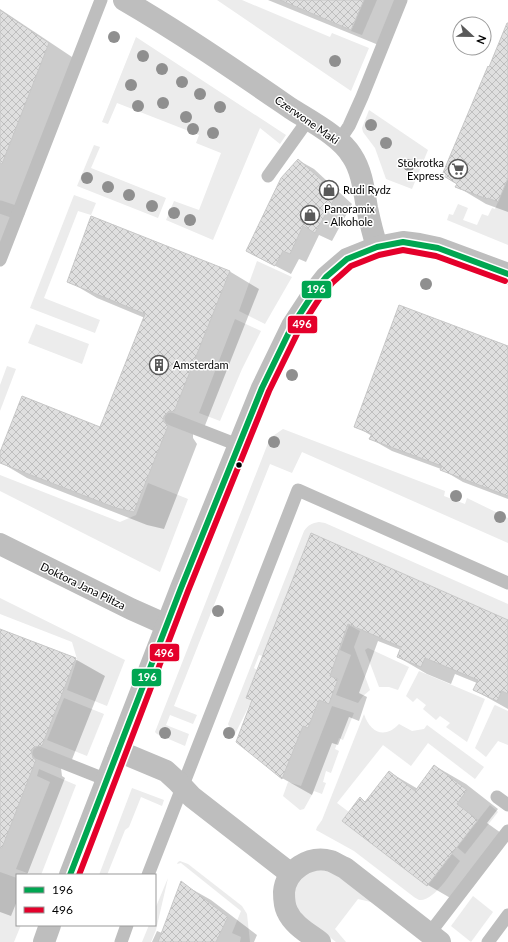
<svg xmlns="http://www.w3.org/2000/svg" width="508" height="942" viewBox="0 0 508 942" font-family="Lato,sans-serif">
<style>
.green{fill:#ececec}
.shadow{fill:#0003}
.building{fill:url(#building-cross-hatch);stroke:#c7c7c7}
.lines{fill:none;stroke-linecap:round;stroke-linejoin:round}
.service{stroke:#bebebe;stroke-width:13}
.minor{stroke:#bebebe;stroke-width:22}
.bus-1-casing{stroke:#fff;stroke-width:9}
.bus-2-casing{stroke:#fff;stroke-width:9}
.bus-1{stroke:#00a651;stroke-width:6}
.bus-2{stroke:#e4002b;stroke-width:6}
.tree{fill:#8f8f8f}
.bus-dot{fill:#000;stroke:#fff;stroke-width:1.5}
.labels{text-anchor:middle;stroke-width:3;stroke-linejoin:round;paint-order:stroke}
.street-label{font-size:11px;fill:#000;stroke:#fff}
.poi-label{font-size:11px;fill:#000;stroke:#fff;text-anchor:start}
.line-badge{stroke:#fff;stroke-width:1.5}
.badge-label{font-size:11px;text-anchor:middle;font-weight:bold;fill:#fff}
</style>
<defs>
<pattern id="building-cross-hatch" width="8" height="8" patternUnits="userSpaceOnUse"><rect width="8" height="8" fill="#dfdfdf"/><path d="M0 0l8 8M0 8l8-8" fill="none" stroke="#bebebe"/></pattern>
</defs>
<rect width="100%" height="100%" fill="#fff"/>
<!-- green -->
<g class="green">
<polygon points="217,0 242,0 330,37 332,33 369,48 351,91"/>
<polygon points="364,0 377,0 362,35 351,31"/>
<polygon points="136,37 286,135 280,144 260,128 213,240 166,220 174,201 199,210 221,153 196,143 199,135 117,103 108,124 102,122"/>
<polygon points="369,110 428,150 412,189 386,179 375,148 363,132 362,128"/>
<polygon points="94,145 100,147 91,168 166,198 158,218 77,186"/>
<polygon points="508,178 508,245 447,220 449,214 453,215 458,204 468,208 463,220 477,225 482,214 488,216 492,208 495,209"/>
<polygon points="74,195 96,203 91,215 78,211 44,298 100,320 95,333 30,308"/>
<polygon points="257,261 292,277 265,324 239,311"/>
<polygon points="235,319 261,331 242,369 220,421 199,413"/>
<polygon points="36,324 89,344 82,364 28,343"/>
<polygon points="7,366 16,369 0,411 0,385"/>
<polygon points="283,429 445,491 444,496 465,504 467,498 508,518 508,543 302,452 292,473 270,464 174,706 197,715 193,724 170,715 166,725 189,734 185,746 157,734 155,732 270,438"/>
<polygon points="0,475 120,522 136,515 148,483 188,499 160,572 0,491"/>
<path d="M319,522L325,523L508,604V620L319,536H313L263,656L259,655L254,668L257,670L246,698L252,700L234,736L228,724L304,531C308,525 312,523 319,522Z"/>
<polygon points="0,598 125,660 107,706 67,690 77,659 72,642 0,614"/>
<polygon points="349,625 360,631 354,647 370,690 363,696 358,703 336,695 351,655 340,650"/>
<polygon points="368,648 409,667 398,690 389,687 379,687 365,650"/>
<polygon points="419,671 485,699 467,742 446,727 450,723 440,716 436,720 423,709 426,705 417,698 413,702 406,696"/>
<polygon points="64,698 104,714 87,756 47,740"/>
<polygon points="495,705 508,711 508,745 498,741 486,757 475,748 494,706"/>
<polygon points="332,706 354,713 343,740 339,738 335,749 339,751 331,773 326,771 323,782 326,783 322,794 314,791 304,809 300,810 283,796 288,782 301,786"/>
<path d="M364,714C370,733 385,739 399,724L412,731L424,729L427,725L484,767L475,779L428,743L411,766L383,745L337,803L349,812L342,821L426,883L431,881L452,854L460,861C452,871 434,902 419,900C419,900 414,897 414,897L354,851L316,830L317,827L322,820Z"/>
<polygon points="39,769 76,785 41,875 33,875 16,869 50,782 37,776"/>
<polygon points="132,788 164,800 162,806 141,797 129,827 125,830 107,875 99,875"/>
<polygon points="490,805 498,812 465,854 457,847"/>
<polygon points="180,861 188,864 242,906 247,914 250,942 240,942 241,937 232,933 241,911 181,863 177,864 178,862"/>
<polygon points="311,870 331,871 375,903 358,899 335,929 346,942 336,942 304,917 295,905 293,895 298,880"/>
<polygon points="0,872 17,878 17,925 21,925 14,942 0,942"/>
<polygon points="168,878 156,930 151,942 142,942 149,925 155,925 155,909"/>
<polygon points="473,896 493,912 471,942 451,926"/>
</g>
<!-- shadow -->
<g class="shadow">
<polygon points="268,0 401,0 381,46"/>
<polygon points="0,9 78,61 0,260"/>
<polygon points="508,24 508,212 486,204 456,186"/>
<polygon points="298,160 314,169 352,204 332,241 319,235 306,262 299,259 291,274 247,251"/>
<polygon points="229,271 259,289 204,428 193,433 193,438 197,444 164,529 147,525 27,478 0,462 0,455 101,428 145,318 97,298 68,281"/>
<polygon points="508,347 508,499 463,482 441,469 392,451 371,439 372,436 355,426"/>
<polygon points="312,534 508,621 508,709 474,690 477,683 455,674 451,684 427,674 398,657 401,650 378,641 359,693 367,697 359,721 349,717 338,745 332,743 312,795 282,778 237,742 253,701 248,698"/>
<polygon points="0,630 75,659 105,676 71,762 61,768 62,776 65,778 27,875 17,875 17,901 11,916 0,912"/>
<polygon points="435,766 466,784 498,809 487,823 508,838 459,903 428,885 344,821 360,799 366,802 389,772 418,789"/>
<polygon points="181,883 211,900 257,935 254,942 152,942 157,931 162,933"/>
</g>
<!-- building -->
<g class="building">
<polygon points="280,0 364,0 351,30"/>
<polygon points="0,10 49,43 2,164 0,163"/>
<polygon points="507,23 508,23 508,178 498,202 488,198 487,199 455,187 457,184 442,175 488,66 489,67"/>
<polygon points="298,159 337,194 315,233 303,226 290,254 283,251 275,266 246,251 281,178"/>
<polygon points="91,216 230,271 174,412 169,411 164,416 163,421 168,426 134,512 116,508 0,463 0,452 22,396 100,427 145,314 67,282"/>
<polygon points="399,305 508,346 508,496 440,470 442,466 369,439 372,434 354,427"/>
<polygon points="311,533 508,620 508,694 502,691 497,701 473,690 478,680 425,658 421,667 397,657 401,647 348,624 330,676 338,679 329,704 319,700 308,728 303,726 282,779 236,742 252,700 246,698"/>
<polygon points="0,629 76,658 42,746 34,747 31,750 33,758 36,760 2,848 0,848"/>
<polygon points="434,765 467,790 457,804 478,820 427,886 342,821 360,797 365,802 389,771 415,791"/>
<polygon points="181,881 228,917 216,942 158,942"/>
</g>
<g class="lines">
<!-- service -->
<g class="service">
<polyline points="339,141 349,126 362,97 401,0"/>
<polyline points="268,176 308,120"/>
<polyline points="0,207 18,213"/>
<polyline points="0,260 101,0"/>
<polyline points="171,419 238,445"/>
<polyline points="39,753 107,780"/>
<polyline points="497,797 508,805"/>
<polyline points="148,875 298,490 508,583"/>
<polyline points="429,934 508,831"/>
<polyline points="121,942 127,925"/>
<polyline points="488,942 508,915"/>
</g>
<!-- minor -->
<g class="minor">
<path d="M124,0C181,33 236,71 290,108C310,121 340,136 352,156C362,171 364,191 367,208C370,222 373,234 377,247"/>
<polyline points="0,544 131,609 167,625"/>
<polyline points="118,751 166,771 178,782 192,797 291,874"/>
<polyline points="70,875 181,588 262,388 292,326 315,291 326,277 347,259 377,247 403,242 419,244 438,248 508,274"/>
<polyline points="44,942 50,925"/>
<path d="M320,942C308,933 293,925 287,911C284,905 284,898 284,892C286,870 309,855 331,861C336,863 340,866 345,868L440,942"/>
</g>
<!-- bus-1 casing -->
<g class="bus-1-casing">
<polyline id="bus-1" points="70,875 181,588 262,388 292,326 315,291 326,277 347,259 377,247 403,242 438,248 508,274"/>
</g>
<!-- bus-2 casing -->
<g class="bus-2-casing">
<polyline id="bus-2" points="79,875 188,591 269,391 299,330 321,296 332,283 351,266 379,255 403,250 436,256 505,281"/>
</g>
<!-- bus-1 -->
<use href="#bus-1" class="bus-1"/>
<!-- bus-2 -->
<use href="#bus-2" class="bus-2"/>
</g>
<!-- trees -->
<g class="tree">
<circle cx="114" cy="37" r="6"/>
<circle cx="143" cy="56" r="6"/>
<circle cx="335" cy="61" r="6"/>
<circle cx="162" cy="69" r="6"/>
<circle cx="182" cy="82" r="6"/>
<circle cx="131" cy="85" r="6"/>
<circle cx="200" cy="94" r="6"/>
<circle cx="163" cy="103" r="6"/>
<circle cx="138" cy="106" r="6"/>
<circle cx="220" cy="107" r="6"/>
<circle cx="186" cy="117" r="6"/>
<circle cx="371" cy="125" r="6"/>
<circle cx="193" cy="129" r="6"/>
<circle cx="213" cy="133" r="6"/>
<circle cx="386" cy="143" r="6"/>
<circle cx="409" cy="165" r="6"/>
<circle cx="87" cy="178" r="6"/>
<circle cx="108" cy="187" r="6"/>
<circle cx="129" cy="195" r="6"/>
<circle cx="152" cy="206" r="6"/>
<circle cx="174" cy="213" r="6"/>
<circle cx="190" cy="220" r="6"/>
<circle cx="426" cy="284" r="6"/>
<circle cx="292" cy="375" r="6"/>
<circle cx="274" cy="442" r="6"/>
<circle cx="456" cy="496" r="6"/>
<circle cx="500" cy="517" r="6"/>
<circle cx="218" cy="611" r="6"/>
<circle cx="165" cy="733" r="6"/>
<circle cx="229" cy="733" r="6"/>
</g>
<!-- icons -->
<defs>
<g id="supermarket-ring" transform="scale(1)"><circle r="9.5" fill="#fff" stroke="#595959" stroke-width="1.5"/><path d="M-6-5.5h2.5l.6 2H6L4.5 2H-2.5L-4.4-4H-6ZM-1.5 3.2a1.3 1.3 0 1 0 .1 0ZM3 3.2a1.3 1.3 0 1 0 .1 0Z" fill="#595959"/></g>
<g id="shop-ring" transform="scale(1)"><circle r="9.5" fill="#fff" stroke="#595959" stroke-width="1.5"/><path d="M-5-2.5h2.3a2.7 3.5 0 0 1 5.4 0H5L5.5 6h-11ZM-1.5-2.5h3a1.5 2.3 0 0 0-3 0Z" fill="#595959"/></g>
<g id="building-ring" transform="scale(1)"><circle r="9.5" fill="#fff" stroke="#595959" stroke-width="1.5"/><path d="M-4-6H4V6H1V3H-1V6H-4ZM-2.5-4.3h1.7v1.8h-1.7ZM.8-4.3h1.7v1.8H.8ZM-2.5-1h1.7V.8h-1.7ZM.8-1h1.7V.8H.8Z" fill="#595959"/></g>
</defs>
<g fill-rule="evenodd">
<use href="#supermarket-ring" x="458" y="169"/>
<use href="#shop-ring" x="329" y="190"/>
<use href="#shop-ring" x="310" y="215"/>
<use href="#building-ring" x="159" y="365"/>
</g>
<!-- markers -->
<circle class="bus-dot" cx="239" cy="465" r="3.5"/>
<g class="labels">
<!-- street labels -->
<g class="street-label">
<text transform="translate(307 120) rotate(35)" y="4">Czerwone Maki</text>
<text transform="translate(83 586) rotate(26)" y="4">Doktora Jana Piltza</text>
</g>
<!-- poi labels -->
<g class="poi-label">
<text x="444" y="167" text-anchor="end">Stokrotka<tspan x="444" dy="13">Express</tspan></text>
<text x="343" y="194">Rudi Rydz</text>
<text x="324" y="213">Panoramix<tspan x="324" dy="13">- Alkohole</tspan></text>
<text x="173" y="369">Amsterdam</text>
</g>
</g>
<g class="line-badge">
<rect x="301" y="280" width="31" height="19" rx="4" fill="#00a651"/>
<rect x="287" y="315" width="31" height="19" rx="4" fill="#e4002b"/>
<rect x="149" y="643" width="31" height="19" rx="4" fill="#e4002b"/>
<rect x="131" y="668" width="31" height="19" rx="4" fill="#00a651"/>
</g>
<g class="badge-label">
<text x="316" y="293">196</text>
<text x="302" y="328">496</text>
<text x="164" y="657">496</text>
<text x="147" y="681">196</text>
</g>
<!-- legend -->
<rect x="16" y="874" width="140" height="52" fill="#ffffff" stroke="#999999"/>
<rect x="24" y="887" width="20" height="6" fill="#00a651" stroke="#999999"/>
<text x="52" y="894" font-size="12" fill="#000000">196</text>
<rect x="24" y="907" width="20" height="6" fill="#e4002b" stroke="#999999"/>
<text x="52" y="914" font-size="12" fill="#000000">496</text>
<!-- north arrow -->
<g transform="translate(472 36) rotate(112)"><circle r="19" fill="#ffffff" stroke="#999999"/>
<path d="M0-3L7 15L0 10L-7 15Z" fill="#595959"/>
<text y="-6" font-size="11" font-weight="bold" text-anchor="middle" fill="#000000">N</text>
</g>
</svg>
